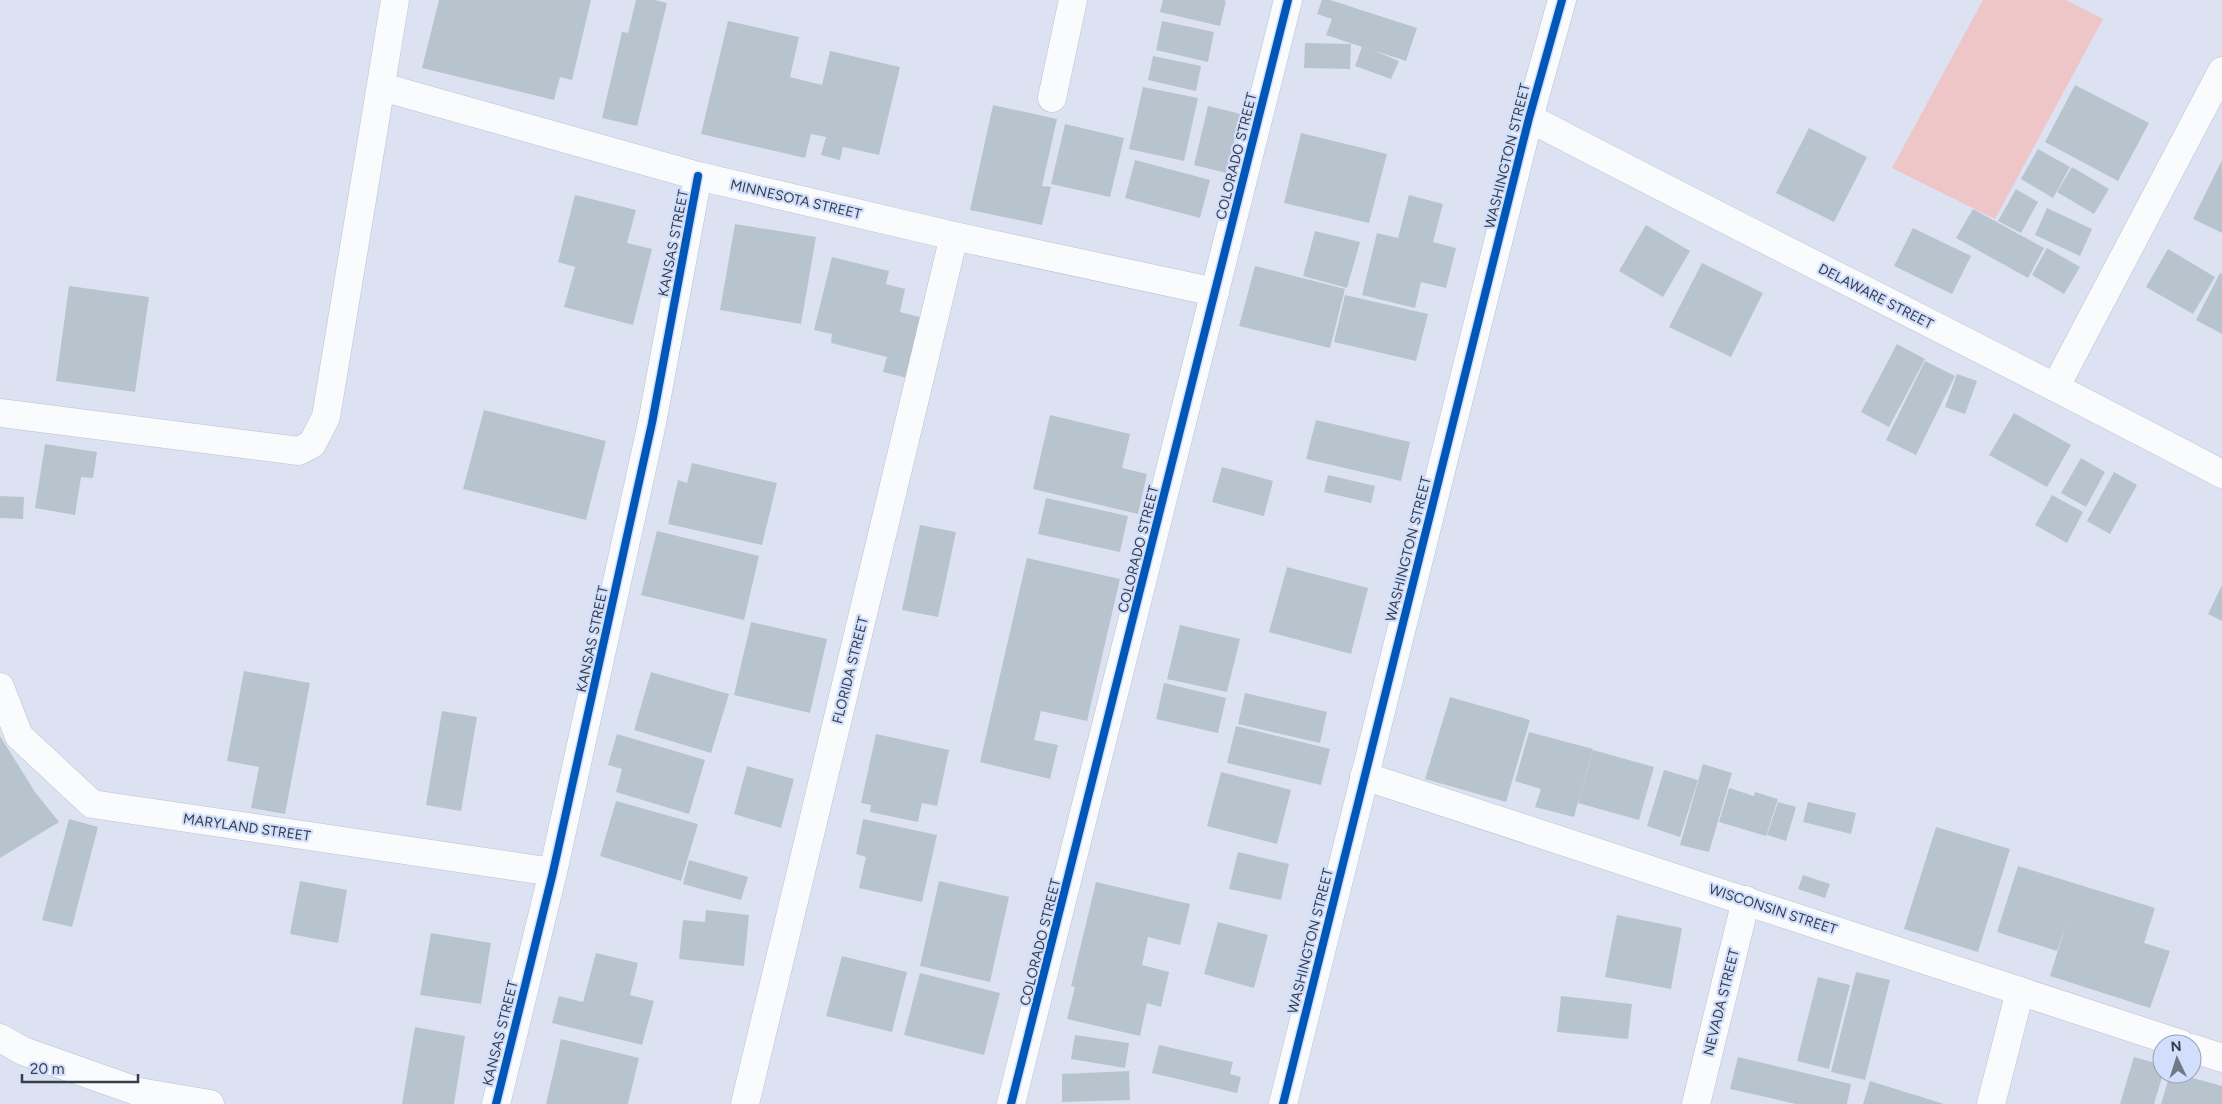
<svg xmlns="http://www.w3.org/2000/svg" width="2222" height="1104" viewBox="0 0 2222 1104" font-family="Figtree,sans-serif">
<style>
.green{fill:#eec6c8}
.building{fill:#b8c4cd}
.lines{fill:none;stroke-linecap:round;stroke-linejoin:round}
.minor-casing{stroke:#bbc0cf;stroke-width:29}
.minor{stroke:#fafbfd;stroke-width:28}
.cycleway-casing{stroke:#d2dffc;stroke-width:11}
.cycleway{stroke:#0057b8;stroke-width:8}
.labels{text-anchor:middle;stroke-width:4.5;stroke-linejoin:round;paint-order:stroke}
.street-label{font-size:14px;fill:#373d4b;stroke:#d2dffc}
</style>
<rect width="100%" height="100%" fill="#dce2f2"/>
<!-- green -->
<polygon class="green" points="1983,0 2066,0 2103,19 1995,219 1892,168"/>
<!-- building -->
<g class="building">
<polygon points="439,0 591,0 572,80 560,77 554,100 422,68"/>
<polygon points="636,0 655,0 667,3 637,126 602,118 622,32 628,33"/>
<polygon points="1163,0 1223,0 1226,1 1220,26 1160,12"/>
<polygon points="1322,0 1330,0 1417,28 1406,61 1372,50 1399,61 1391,79 1355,66 1362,47 1326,35 1332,19 1317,14"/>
<polygon points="728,21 799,37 790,77 822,85 830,51 900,67 879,155 843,147 840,160 821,155 826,137 811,134 805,158 701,134"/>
<polygon points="1162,21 1214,32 1208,62 1156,50"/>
<polygon points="1305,43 1351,44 1350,69 1304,68"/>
<polygon points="1153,56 1201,66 1196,91 1148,80"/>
<polygon points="2075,85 2149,123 2118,181 2045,142"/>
<polygon points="1143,87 1198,98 1184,161 1129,149"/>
<polygon points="993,105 1057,119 1042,186 1051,187 1042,225 970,210"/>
<polygon points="1208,106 1241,114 1226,173 1194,165"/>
<polygon points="1065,124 1124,138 1110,197 1051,184"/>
<polygon points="1809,128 1867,157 1834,222 1776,193"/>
<polygon points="1301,133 1387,154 1369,223 1284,203"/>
<polygon points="2038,149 2070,167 2053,198 2021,179"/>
<polygon points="1135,160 1210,180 1200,218 1125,198"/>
<polygon points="2222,160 2222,233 2193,219"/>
<polygon points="2072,167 2109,189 2094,214 2057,192"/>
<polygon points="2016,189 2038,202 2021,233 1998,221"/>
<polygon points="575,195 636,210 627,243 652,249 633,325 564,307 575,267 558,262"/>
<polygon points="1409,195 1443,204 1433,242 1456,248 1446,288 1421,282 1415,308 1362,295 1377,233 1398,238"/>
<polygon points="2047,208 2092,229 2080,256 2035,235"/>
<polygon points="1973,209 2044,248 2028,278 1956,238"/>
<polygon points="735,224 816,237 801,324 720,310"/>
<polygon points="1646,225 1690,251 1663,297 1619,271"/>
<polygon points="1913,228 1971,256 1952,294 1894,266"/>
<polygon points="1315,231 1360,242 1347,288 1303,276"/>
<polygon points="2047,248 2080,267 2064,294 2032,275"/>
<polygon points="2168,249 2215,277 2193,314 2146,287"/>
<polygon points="832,257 889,271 886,284 905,289 900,312 923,318 907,378 883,372 887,357 831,343 832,334 814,330"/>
<polygon points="1702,263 1763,293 1731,357 1669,327"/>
<polygon points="1255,266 1345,289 1330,348 1239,326"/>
<polygon points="2220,273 2222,274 2222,334 2196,320"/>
<polygon points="69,286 149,297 135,392 56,381"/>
<polygon points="1345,295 1428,314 1416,361 1334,342"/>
<polygon points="1897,344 1925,359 1889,427 1861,412"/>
<polygon points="1925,361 1955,376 1916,455 1886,440"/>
<polygon points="1957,374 1977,381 1965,414 1945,407"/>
<polygon points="484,410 606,441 586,520 463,489"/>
<polygon points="2014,413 2071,445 2047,487 1989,455"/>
<polygon points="1050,415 1130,434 1122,468 1147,474 1138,514 1033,489"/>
<polygon points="1316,420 1410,442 1401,481 1306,459"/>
<polygon points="45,444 97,452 93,478 81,477 75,515 35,508"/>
<polygon points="2081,458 2105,472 2086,507 2061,493"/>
<polygon points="692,463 777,483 762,545 668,524 678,480 687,483"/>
<polygon points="1222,467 1273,481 1264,516 1212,502"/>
<polygon points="2114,472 2137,485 2110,534 2087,521"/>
<polygon points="1328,475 1375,486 1371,503 1324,492"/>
<polygon points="2052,495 2083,512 2067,543 2035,525"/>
<polygon points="0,496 24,497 23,519 0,518"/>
<polygon points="1046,498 1128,516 1120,552 1038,534"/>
<polygon points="920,525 956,532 938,617 902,610"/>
<polygon points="657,531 759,556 744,620 641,595"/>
<polygon points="1027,558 1120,579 1087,721 1041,711 1034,740 1058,745 1050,779 980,762"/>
<polygon points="1287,567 1368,588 1351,654 1269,632"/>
<polygon points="2222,585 2222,621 2208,614"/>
<polygon points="751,622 827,639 810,713 734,695"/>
<polygon points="1180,625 1240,639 1227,692 1167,679"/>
<polygon points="244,671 310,683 285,814 251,808 259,767 227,761"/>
<polygon points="651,672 729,694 711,753 634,730"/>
<polygon points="1164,683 1226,698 1218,733 1156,719"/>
<polygon points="1245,693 1327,712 1320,743 1238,724"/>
<polygon points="1450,697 1530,720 1506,802 1425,779"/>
<polygon points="442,711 477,717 461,811 426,805"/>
<polygon points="1236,726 1330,749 1321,785 1227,763"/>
<polygon points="1529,732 1593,749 1574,817 1535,807 1541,789 1515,781"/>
<polygon points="617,734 705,760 689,814 616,792 622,769 608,765"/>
<polygon points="876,734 949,750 937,806 922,803 918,822 870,812 871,805 861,803"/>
<polygon points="0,736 35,792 59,822 0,858"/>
<polygon points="1593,750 1654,767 1639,820 1578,803"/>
<polygon points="1703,764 1732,773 1709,852 1680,845"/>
<polygon points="747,766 794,779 781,828 734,814"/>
<polygon points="1664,770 1698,780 1680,837 1647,826"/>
<polygon points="1221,772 1291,790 1277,844 1207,826"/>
<polygon points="1729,788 1754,796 1755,792 1778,799 1766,836 1719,822"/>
<polygon points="616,801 698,824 681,881 600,856"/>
<polygon points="1778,802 1796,807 1786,841 1767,835"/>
<polygon points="1808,802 1856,813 1851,834 1803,822"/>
<polygon points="69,819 98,827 72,927 42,920"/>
<polygon points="863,819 937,835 922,902 859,888 866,857 856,854"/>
<polygon points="1936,827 2010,849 1978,952 1904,929"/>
<polygon points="1238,852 1289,864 1281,900 1229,889"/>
<polygon points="689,860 748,877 741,900 683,884"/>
<polygon points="2018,866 2155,908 2144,943 2170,951 2150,1008 2050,976 2067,921 2057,951 1997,932"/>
<polygon points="1803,875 1830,884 1825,898 1798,889"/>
<polygon points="300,881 347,890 338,943 290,934"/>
<polygon points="939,881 1009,897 990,982 920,966"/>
<polygon points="1096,882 1190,904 1180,945 1148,937 1142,965 1169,972 1161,1007 1147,1003 1140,1036 1067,1019 1075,987 1071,986"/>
<polygon points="706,910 749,915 744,966 679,959 683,920 705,922"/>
<polygon points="1617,915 1682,928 1671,989 1605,977"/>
<polygon points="1218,922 1268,935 1254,988 1204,974"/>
<polygon points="431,933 491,943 481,1004 420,995"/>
<polygon points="596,953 638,963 630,995 654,1001 642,1045 552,1023 559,996 583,1002"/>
<polygon points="842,956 907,972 892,1032 826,1016"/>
<polygon points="1856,972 1890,980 1865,1080 1831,1072"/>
<polygon points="920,973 1000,993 984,1055 904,1035"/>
<polygon points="1818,977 1850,985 1829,1069 1797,1061"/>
<polygon points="1561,996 1632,1004 1628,1039 1557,1032"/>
<polygon points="415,1027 465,1036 454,1104 402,1104"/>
<polygon points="1075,1035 1129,1043 1125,1068 1071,1059"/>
<polygon points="561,1039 639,1058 628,1104 546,1104"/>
<polygon points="1159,1045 1233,1062 1230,1074 1241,1077 1237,1093 1152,1073"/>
<polygon points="1738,1057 1851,1084 1847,1104 1796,1104 1730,1089"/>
<polygon points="2134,1057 2162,1065 2163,1074 2154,1104 2120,1104"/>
<polygon points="1129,1071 1130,1100 1062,1102 1062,1074"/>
<polygon points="2170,1074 2178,1074 2222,1086 2222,1104 2161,1104"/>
<polygon points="1870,1081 1944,1104 1863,1104"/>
</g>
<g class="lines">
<!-- minor casing -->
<g class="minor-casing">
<g id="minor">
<polyline points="382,87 698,176 954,236 1215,292"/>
<polyline points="1052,98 1073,0"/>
<path d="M1529,118C1759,238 1992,353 2222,474"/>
<polyline points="2056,386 2222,71"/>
<polyline points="0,413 299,451 312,444 326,417 395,0"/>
<polyline points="0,687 19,736 92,804 553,872"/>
<polyline points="1364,776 2181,1044"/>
<polyline points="0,1038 23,1051 139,1092 210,1104"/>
<polyline points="2192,1048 2222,1058"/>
<polyline points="496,1104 553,872 652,423 698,176"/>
<polyline points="745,1104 954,236"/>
<polyline points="1011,1104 1288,0"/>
<polyline points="1283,1104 1529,118 1562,0"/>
<polyline points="1696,1104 1746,900"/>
<polyline points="1991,1104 2020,991"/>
</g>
</g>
<!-- minor -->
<use href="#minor" class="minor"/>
<!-- cycleway casing -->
<g class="cycleway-casing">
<g id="cycleway">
<polyline points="496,1104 553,872 652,423 698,176"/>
<polyline points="1011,1104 1288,0"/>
<polyline points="1283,1104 1529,118 1562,0"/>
</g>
</g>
<!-- cycleway -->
<use href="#cycleway" class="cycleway"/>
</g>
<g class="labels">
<!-- street labels -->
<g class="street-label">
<text transform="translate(1236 156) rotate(-76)" y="5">COLORADO STREET</text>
<text transform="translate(1507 156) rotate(-76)" y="5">WASHINGTON STREET</text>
<text transform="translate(796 199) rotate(13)" y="5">MINNESOTA STREET</text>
<text transform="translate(673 243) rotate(-79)" y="5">KANSAS STREET</text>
<text transform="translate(1876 296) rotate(27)" y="5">DELAWARE STREET</text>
<text transform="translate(1138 549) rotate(-76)" y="5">COLORADO STREET</text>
<text transform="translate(1408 549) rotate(-76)" y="5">WASHINGTON STREET</text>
<text transform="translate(592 639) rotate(-78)" y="5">KANSAS STREET</text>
<text transform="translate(850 670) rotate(-76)" y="5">FLORIDA STREET</text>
<text transform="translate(247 827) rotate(8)" y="5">MARYLAND STREET</text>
<text transform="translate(1773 909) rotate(18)" y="5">WISCONSIN STREET</text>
<text transform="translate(1310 941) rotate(-76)" y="5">WASHINGTON STREET</text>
<text transform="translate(1040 942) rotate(-76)" y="5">COLORADO STREET</text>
<text transform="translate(1721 1002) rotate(-76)" y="5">NEVADA STREET</text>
<text transform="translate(500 1033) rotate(-76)" y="5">KANSAS STREET</text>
</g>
</g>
<!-- north arrow -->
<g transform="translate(2177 1059) rotate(356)"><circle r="24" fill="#d2dffc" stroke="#949eb5"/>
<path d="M0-4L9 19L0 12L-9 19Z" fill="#717785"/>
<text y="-8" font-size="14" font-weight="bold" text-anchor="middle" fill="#373d4b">N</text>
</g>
<!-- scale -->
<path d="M22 1074v8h116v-8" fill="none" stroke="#373d4b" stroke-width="2.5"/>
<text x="30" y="1074" font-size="15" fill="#373d4b" stroke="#d2dffc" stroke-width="4" paint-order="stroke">20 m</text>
</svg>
